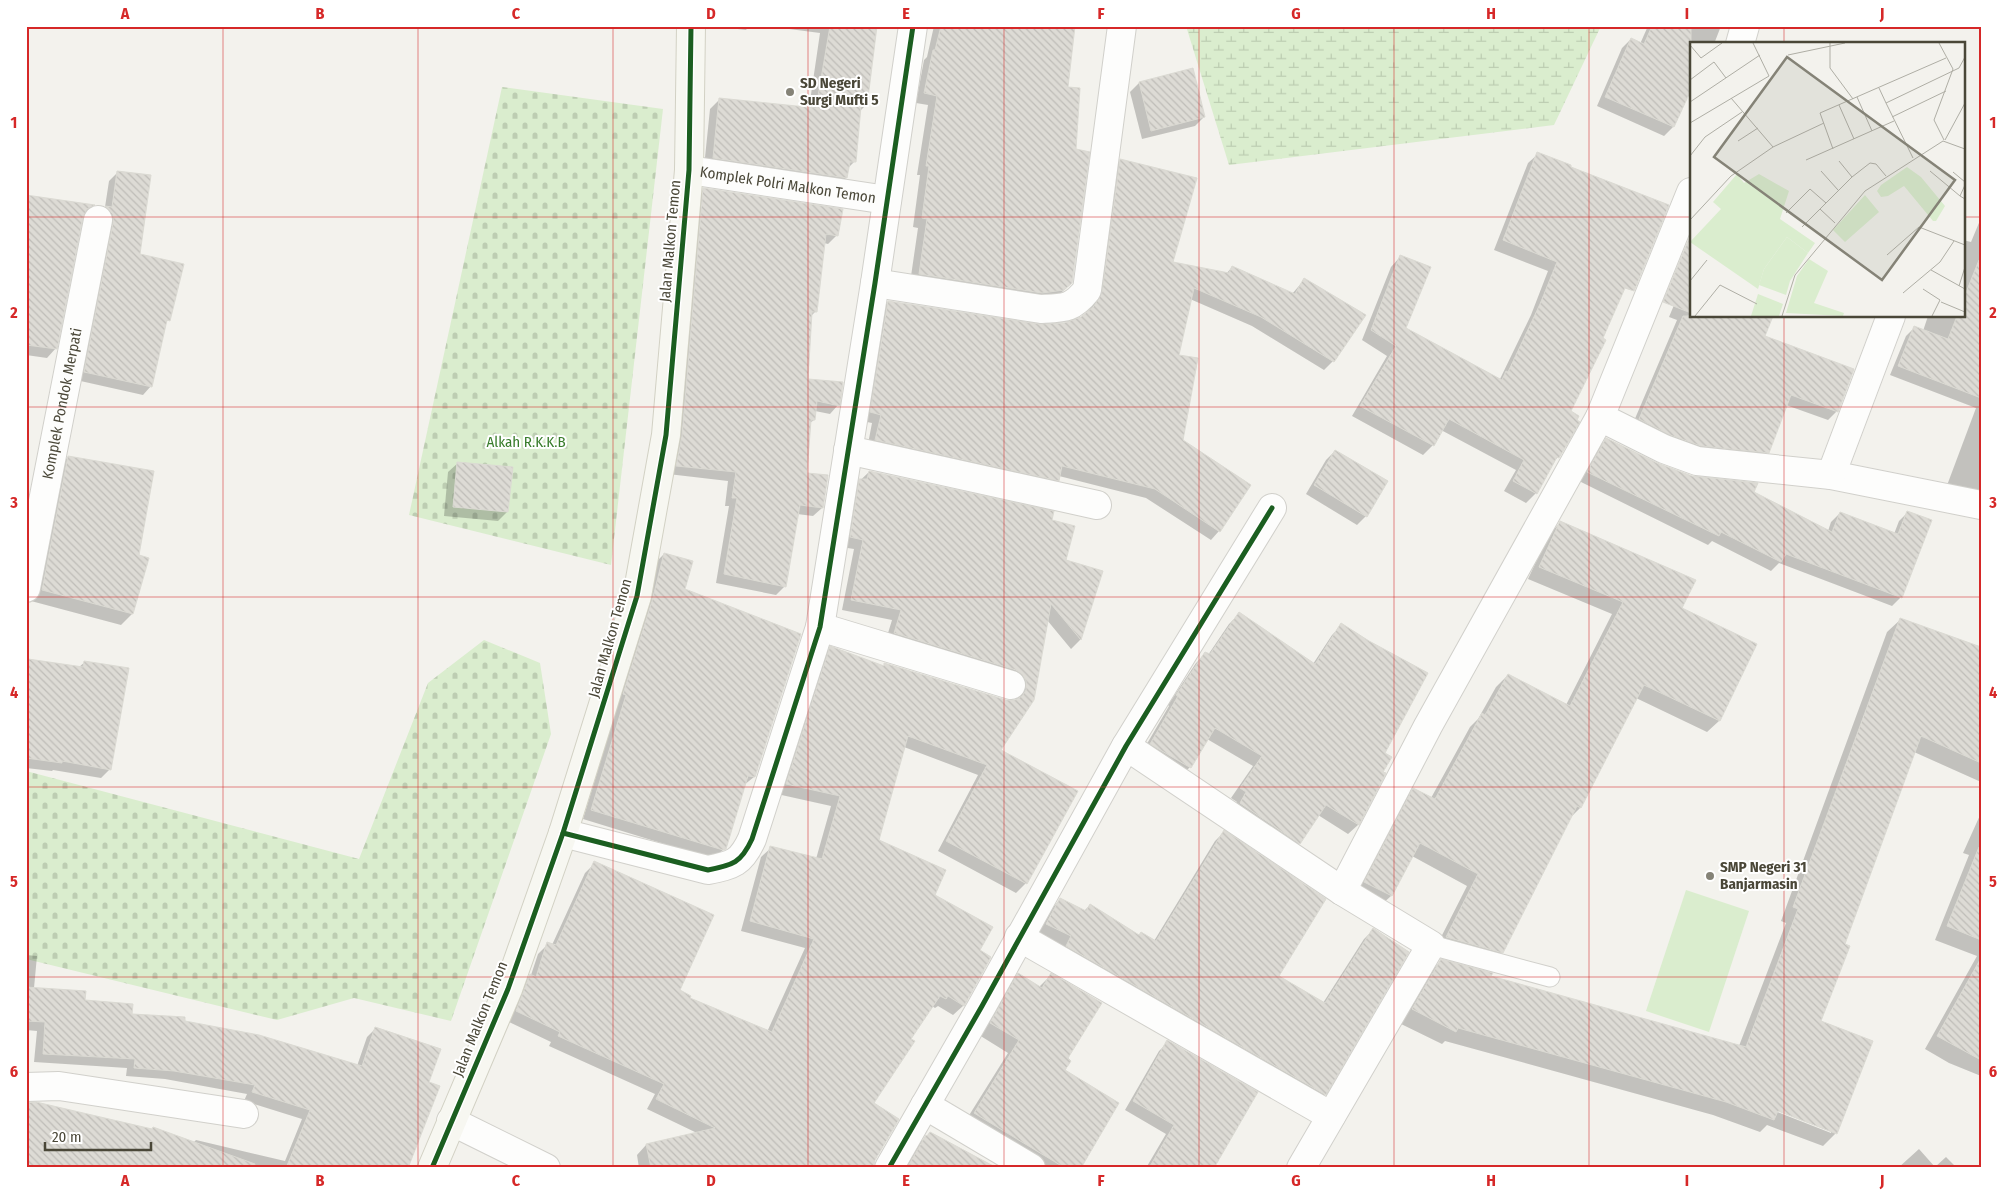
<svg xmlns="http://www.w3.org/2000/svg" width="2007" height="1194" viewBox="0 0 2007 1194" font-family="'Fira Sans Condensed',sans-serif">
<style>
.wetland{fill:url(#wetland-marsh)}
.cemetery{fill:url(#cemetery-stones)}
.garden{fill:#daedce}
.shadow{fill:#0003;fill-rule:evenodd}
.building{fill:url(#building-back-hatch);stroke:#dbdad3}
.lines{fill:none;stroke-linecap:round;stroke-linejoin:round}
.lane-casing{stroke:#d1d0cb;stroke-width:21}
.street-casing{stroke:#d1d0cb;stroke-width:30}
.secondary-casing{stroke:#d2d1c4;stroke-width:30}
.lane{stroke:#fdfdfc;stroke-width:19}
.street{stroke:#fdfdfc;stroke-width:28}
.secondary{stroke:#f7f7f1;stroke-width:28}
.cycleway-casing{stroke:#fff;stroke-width:8}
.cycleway{stroke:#1b5e20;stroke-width:5}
.grid{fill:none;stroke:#d62828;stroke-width:1;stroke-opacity:0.55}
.poi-dot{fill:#858377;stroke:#fff;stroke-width:2}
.labels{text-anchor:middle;stroke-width:4;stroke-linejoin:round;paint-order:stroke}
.poi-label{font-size:15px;font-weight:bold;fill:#4a4738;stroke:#fff;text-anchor:start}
.street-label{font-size:15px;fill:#4a4738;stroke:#fff}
.park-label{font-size:15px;fill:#387c2b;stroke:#fff}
.inset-road{fill:none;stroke:#afaea5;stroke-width:1}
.view{fill:#858377;fill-opacity:0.15;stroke:#858377;stroke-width:2.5}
.inset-edge{fill:none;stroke:#4a4738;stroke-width:2.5}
.neatline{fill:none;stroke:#d62828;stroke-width:2}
.grid-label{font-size:16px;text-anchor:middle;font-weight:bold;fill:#d62828}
</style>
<defs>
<pattern id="wetland-marsh" width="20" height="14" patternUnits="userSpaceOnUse" patternTransform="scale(1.25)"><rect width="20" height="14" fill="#daedce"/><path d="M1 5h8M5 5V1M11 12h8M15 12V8" fill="none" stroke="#bdcdb2"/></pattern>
<pattern id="cemetery-stones" width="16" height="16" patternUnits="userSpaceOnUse" patternTransform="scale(1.25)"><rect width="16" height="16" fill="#daedce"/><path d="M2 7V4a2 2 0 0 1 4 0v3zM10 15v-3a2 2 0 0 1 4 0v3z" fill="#bdcdb2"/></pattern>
<pattern id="building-back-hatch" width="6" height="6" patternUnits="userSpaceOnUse" patternTransform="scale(1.25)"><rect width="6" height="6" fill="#dddbd5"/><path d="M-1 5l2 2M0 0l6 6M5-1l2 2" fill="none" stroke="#bfbdb8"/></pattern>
</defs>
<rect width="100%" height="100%" fill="#f3f2ed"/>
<!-- wetland -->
<polygon class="wetland" points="1186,26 1601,26 1554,125 1229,165"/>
<!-- cemetery -->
<g class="cemetery">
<polygon points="502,87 663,109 611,565 409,515"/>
<polygon points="484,640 540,663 551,734 451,1021 354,998 277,1020 26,959 26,771 359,859 428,683"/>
</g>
<!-- garden -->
<polygon class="garden" points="1686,890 1749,911 1709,1032 1646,1011"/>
<!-- shadow -->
<g class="shadow">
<polygon points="712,26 749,26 746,30"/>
<polygon points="766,26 876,26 865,106 859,112 854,162 848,168 846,178 837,187 704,167 710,109 720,99 809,108 820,33"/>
<polygon points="934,26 1073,26 1067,88 1075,150 1071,283 1056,298 910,283 918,228 913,227 920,175 917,175 928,105 916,103 924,60 927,57"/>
<polygon points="1648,26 1721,26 1714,44 1691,44 1673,127 1664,136 1597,106 1622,48 1631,39 1640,44"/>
<polygon points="1193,70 1204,117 1195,126 1142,139 1130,92 1139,83"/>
<polygon points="1538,154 1633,267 1570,412 1558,457 1551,464 1536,493 1526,503 1504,491 1516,470 1441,430 1433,445 1423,455 1352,416 1387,356 1362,340 1391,267 1400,257 1405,329 1500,379 1531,315 1548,271 1494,250 1528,163"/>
<polygon points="1120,161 1172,263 1226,274 1232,267 1292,294 1304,280 1333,361 1324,370 1252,326 1190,299 1177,356 1182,440 1219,531 1211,540 1146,498 1059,476 1058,480 1049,489 867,449 872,423 862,421 880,311 888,302 1039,326 1064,324 1081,318 1087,313 1094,302 1112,170"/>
<polygon points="118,172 139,255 168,320 165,323 151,386 143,395 76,380 97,216 105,207 109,181"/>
<polygon points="704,189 837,235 828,244 824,243 815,312 810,317 806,380 838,405 830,414 815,411 814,420 810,423 806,474 822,508 813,516 797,514 785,586 776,595 716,583 729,506 725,506 728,481 668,474 695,198"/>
<polygon points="26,196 92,206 81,217 56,348 47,358 26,355"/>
<polygon points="1981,218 1981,500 1946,488 1976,408 1890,375 1906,336 1915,327 1923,331 1928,316 1963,316 1963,240 1971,242"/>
<polygon points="1691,273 1691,316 1764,337 1837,411 1828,420 1786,405 1768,452 1759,461 1691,454 1631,428 1677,320 1669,317 1685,279"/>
<polygon points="1607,439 1657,464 1691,477 1753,493 1828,531 1831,522 1840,513 1894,534 1899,521 1908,512 1901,597 1892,606 1779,563 1771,571 1712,541 1708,545 1579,481 1598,448"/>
<polygon points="1335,451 1366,516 1357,525 1306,494 1326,460"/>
<polygon points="68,457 137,556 132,614 121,625 31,601 57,468"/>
<polygon points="458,463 507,512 498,521 444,516 448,472"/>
<polygon points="869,472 1051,521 1064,560 1101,572 1080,640 1071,649 1047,620 1033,699 1000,751 1026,883 1016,893 938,851 978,775 904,747 877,840 934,896 978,951 990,957 963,1006 953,1015 938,1006 935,1008 932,1006 909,1039 872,1104 874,1160 872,1168 639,1168 637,1155 646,1145 697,1133 647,1109 655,1094 549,1046 551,1042 507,1021 520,985 531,975 538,954 548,944 552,945 585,873 595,863 678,991 688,998 767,1032 805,948 741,931 761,857 771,848 816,859 831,806 777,794 821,658 830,648 883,667 885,664 1006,701 1016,701 1017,691 885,643 892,620 842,610 854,549 841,547 850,490"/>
<polygon points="1561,522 1680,609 1755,644 1719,721 1707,732 1636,698 1580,808 1571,817 1502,952 1490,964 1435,949 1467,886 1412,856 1391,896 1379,907 1354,894 1402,801 1414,789 1431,798 1470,727 1478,719 1496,687 1508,675 1566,705 1612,614 1528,579 1549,534"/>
<polygon points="664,554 684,589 754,777 744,785 725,848 713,859 583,819 618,704 615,703 655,563"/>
<polygon points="1239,614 1313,664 1332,635 1342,625 1383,753 1381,772 1384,774 1358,825 1348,834 1318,815 1299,843 1290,853 1231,814 1237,802 1231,798 1253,766 1207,739 1190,767 1180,777 1141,754 1169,706 1168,705 1196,663 1206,653 1208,655 1229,624"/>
<path d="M1901,619L1981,658V782L1914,752L1843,944L1819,1022L1836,1133L1823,1146L1767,1125L1760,1132L1713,1115L1445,1041L1442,1044L1399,1023L1428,974L1441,961L1490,977L1739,1046L1786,923L1781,921L1887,632ZM1772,1108L1831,1130V1133L1772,1110Z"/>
<polygon points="26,659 79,667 85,662 110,769 101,778 53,770 52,771 26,768"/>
<polygon points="1981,813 1981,1076 1949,1063 1925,1049 1977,956 1935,940 1969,855 1963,853"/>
<polygon points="1224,832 1277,976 1323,1003 1364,939 1373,930 1325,1094 1316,1103 1058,955 1063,946 1038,933 1051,909 1060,900 1084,911 1090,905 1139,936 1154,941 1215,841"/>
<polygon points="26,955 37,956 34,988 131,1015 184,1022 357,1066 367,1037 376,1028 428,1083 404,1168 26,1168 193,1143 196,1140 285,1161 302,1119 244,1101 247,1094 165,1079 126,1076 127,1068 34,1062 37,1031 26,1030"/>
<polygon points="1018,975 1039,987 1051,975 1066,1059 1063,1071 1079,1168 1033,1168 963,1125 1008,1053 979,1035 1006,987"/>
<polygon points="1168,1042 1210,1168 1146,1168 1166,1134 1125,1110 1159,1051"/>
<polygon points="926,1137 968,1168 904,1168 916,1146"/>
<polygon points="1919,1149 1935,1167 1946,1157 1957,1168 1898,1168"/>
</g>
<!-- building -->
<g class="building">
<polygon points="830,26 877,26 867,106 861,106 856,162 850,162 847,178 713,158 719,98 816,108"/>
<polygon points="941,26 1075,26 1068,87 1080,88 1076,149 1090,152 1072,283 1064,290 1042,293 919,274 927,219 922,218 929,166 926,166 937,96 924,93 933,50 935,50"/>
<polygon points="1652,26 1691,26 1691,90 1674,127 1605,97 1631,38 1644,44"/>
<polygon points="1193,68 1205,117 1151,131 1139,82"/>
<polygon points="1537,152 1571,165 1571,167 1669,205 1634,291 1625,288 1603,338 1606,340 1571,411 1579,416 1577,420 1580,422 1559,458 1557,457 1537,494 1513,481 1524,460 1449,419 1434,446 1360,406 1396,346 1371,330 1400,255 1431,267 1406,328 1502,380 1506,371 1508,372 1540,304 1557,262 1503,240"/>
<polygon points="1120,159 1197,178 1173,262 1229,273 1232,266 1295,294 1304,278 1366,315 1334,362 1261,317 1194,288 1179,355 1198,358 1183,440 1251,485 1220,532 1155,489 1062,466 1059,481 875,440 881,415 870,412 888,301 1039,324 1064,323 1081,317 1094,306 1102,292"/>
<polygon points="117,171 151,175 140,254 184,264 170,321 167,320 152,387 84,372 113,223 113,214 105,206 112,207"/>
<polygon points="703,188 843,209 838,236 826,234 817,312 812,312 808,379 843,382 840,406 817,401 815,420 811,420 807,473 828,475 823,508 800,505 786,587 724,574 737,498 732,498 736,472 676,466 682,436"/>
<polygon points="26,195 95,205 87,209 83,217 57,349 26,345"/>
<polygon points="1691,234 1691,313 1663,302"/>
<polygon points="1979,260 1981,260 1981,398 1898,366 1914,326 1948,339 1957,316 1963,316 1963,300"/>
<polygon points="1683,316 1773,316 1765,336 1854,369 1838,412 1791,395 1769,453 1701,446 1670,435 1639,419"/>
<polygon points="1606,438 1657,463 1692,476 1758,483 1754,492 1832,532 1840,512 1898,534 1907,511 1932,520 1902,598 1786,554 1781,562 1721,532 1719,536 1587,472"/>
<polygon points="1335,450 1388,481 1367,517 1314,485"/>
<polygon points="68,456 154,471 139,555 149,558 133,614 42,590"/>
<polygon points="457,462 513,467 508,512 453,507"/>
<polygon points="869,471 1054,511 1052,520 1075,526 1066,560 1103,571 1081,640 1051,604 1034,700 1001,750 1078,791 1027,884 946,841 987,765 908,736 879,840 946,870 935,895 993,927 980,950 991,957 964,1006 948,996 946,999 940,996 911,1039 915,1041 874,1103 899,1119 875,1160 873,1168 651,1168 646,1144 715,1128 656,1099 664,1084 558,1036 560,1032 516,1011 530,974 536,977 547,942 556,945 594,861 714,915 680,990 691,996 690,998 772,1032 814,939 750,921 770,846 822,859 840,796 786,784 830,646 884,666 884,663 1006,700 1015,700 1022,696 1026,690 1026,681 1022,674 1016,670 894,633 901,610 851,600 863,540 850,537 859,479 867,479"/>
<polygon points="1560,521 1696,580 1682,608 1757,644 1720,721 1644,685 1581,808 1577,806 1503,953 1446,937 1478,874 1420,843 1392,896 1364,882 1413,788 1435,799 1482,713 1485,715 1508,674 1570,706 1623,602 1539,567"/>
<polygon points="664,553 693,561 685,589 801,634 755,777 748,776 726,849 723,850 591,810 626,695 623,694 652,601"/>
<polygon points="1239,612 1315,664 1341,623 1369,641 1428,673 1385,753 1392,757 1383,772 1386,773 1359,825 1326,805 1300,844 1240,803 1246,792 1240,788 1262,756 1215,728 1191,768 1150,744 1178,696 1176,695 1205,652 1210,654"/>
<polygon points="1900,618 1981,647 1981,763 1921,736 1845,944 1850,946 1821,1021 1873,1041 1837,1134 1778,1111 1774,1120 1726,1102 1458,1028 1456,1032 1412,1009 1441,959 1493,973 1491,976 1746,1047 1798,909 1793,907"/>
<polygon points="28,659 83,667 84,661 129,668 111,770 62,761 62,763 26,758 26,673"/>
<polygon points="1224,830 1326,899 1279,976 1325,1003 1373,928 1409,952 1326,1095 1066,946 1071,936 1046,924 1060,898 1086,911 1090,904 1139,935 1141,932 1156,941"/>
<polygon points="1979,847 1981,847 1981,940 1947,926"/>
<polygon points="1981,958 1981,1060 1937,1036"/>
<polygon points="1018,973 1042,988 1051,973 1102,1003 1068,1058 1071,1061 1065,1070 1119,1103 1081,1168 1065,1168 974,1113 1019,1040 990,1023"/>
<polygon points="26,987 86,991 85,1000 133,1004 132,1014 185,1017 185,1021 259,1035 362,1066 375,1027 441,1049 429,1082 440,1086 408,1168 286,1168 310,1110 252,1092 255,1085 174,1071 134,1068 135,1059 43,1054 45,1022 26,1021"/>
<polygon points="1167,1040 1258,1092 1214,1168 1149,1168 1174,1125 1133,1101"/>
<polygon points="36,1102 152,1129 153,1127 255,1164 254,1168 26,1168 26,1103"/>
<polygon points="930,1132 997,1168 907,1168 926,1135 927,1136"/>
</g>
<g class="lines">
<!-- lane casing -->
<g class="lane-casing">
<polyline id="lane" points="1431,945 1550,977"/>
</g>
<!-- street casing -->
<g class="street-casing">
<g id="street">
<polyline points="1740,44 1745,26"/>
<path id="s1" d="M689,170L887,200"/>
<polyline points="1691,192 1600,417 1664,449 1697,461 1831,475 1981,505"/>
<path d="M875,283L1041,309C1064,308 1072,309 1087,290L1122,26"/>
<polyline points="848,450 1097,505"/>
<polyline points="1831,475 1891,316"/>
<path id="s2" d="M26,588L98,220"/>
<polyline points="820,627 1011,685"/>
<polyline points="1126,746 1342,891 1431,945 1301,1168"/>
<path d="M563,833L708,870C733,865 741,863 752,839L820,627L875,283L913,26"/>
<polyline points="1342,891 1428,726 1600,417"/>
<polyline points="1019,937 1331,1116"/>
<polyline points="26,1087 59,1086 244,1114"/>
<polyline points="925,1105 1031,1168"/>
<polyline points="451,1121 546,1168"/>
<polyline points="889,1168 982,1006 1126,746 1272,508"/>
</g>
</g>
<!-- secondary casing -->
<g class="secondary-casing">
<polyline id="secondary" points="432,1168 508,989 563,833 637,596 666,435 689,170 691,26"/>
</g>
<!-- lane -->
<use href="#lane" class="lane"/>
<!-- street -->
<use href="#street" class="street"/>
<!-- secondary -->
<use href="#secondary" class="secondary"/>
<!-- cycleway casing -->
<g class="cycleway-casing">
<g id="cycleway">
<path d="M563,833L708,870C733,865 741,863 752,839L820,627L875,283L913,26"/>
<polyline points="432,1168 508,989 563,833 637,596 666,435 689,170 691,26"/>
<polyline points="889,1168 982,1006 1126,746 1272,508"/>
</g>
</g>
<!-- cycleway -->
<use href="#cycleway" class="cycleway"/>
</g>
<!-- grid -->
<path class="grid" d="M223,26V1168M418,26V1168M613,26V1168M808,26V1168M1004,26V1168M1199,26V1168M1394,26V1168M1589,26V1168M1784,26V44M26,217H1691M1963,217H1981M1784,316V1168M26,407H1981M26,597H1981M26,787H1981M26,977H1981"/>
<!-- markers -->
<g class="poi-dot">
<circle cx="790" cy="92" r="5"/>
<circle cx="1710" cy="876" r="5"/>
</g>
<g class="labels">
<!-- poi labels -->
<g class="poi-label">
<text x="800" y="88">SD Negeri<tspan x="800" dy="17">Surgi Mufti 5</tspan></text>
<text x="1720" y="872">SMP Negeri 31<tspan x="1720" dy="17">Banjarmasin</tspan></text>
</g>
<!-- street labels -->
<g class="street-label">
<text dy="5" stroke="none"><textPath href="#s1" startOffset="100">Komplek Polri Malkon Temon</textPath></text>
<text transform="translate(670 241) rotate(-85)" y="5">Jalan Malkon Temon</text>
<text dy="5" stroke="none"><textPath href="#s2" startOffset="188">Komplek Pondok Merpati</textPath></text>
<text transform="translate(610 638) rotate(-74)" y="5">Jalan Malkon Temon</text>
<text transform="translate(480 1019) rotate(-68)" y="5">Jalan Malkon Temon</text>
</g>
<!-- park labels -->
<g class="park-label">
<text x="526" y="447">Alkah R.K.K.B</text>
</g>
</g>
<!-- overview -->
<g transform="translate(1690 42)">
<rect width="275" height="275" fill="#f3f2ed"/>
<path d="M47,132L54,141L69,132L99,149L90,177L125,201L118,211L97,195L74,227L68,247L0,200L31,167L23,160Z" fill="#daedce"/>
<path d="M217,125L231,135L255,164L246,179H243L214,144L198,154L191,155L187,149L191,143ZM175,153L189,170L155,200L143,188ZM97,195L118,211L100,239L96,253L69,243L74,227ZM119,217L138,229L124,261L154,271L153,274L96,271L107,234ZM68,252L93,262L89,274H61Z" fill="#daedce"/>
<path class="inset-road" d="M140,1V26L163,57M249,1L263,27L244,78L254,98M0,3L11,16L32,1M98,13L155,1M0,38L24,20L36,36M189,46L196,61M167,55L182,89M0,60L70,13M149,63L164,97M202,75L256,49M0,81L79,34L63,1M255,98L275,61M48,99L68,86M83,105L134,81M143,107L130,71L256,16M0,114L15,95L52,70M223,116L196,61L269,26L275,15M116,118L204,79M149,119L162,135M131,129L148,148M240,129L270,154M263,130L275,140M275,143L270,154L275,157M130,167L145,181M96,171L120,147L136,161M0,178L41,134L83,105L41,56M112,185L162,135L180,121L186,122L196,134M197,213L229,185L275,203M241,228L275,247M0,239L17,218M269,244L275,225M233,247L250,258L242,274M213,251L250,220L264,199M251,260L275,270M5,274L30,243L67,262M92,274L105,233L175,149L253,99L275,107"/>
<path class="view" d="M97,15L265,138L192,238L24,115Z"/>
<rect width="275" height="275" class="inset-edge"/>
</g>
<!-- border -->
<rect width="2007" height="1194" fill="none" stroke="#ffffff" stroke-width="55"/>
<!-- scale -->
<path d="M45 1142v8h106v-8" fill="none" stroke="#4a4738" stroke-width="2.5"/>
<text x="52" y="1142" font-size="15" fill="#4a4738" stroke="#ffffff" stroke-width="4" paint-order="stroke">20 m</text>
<rect x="28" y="28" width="1952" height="1138" class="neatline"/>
<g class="grid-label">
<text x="125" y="19">A</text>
<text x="320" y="19">B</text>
<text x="516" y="19">C</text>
<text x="711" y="19">D</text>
<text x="906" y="19">E</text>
<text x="1101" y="19">F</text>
<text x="1296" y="19">G</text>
<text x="1491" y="19">H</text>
<text x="1687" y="19">I</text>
<text x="1882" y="19">J</text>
<text x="14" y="128">1</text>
<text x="1993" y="128">1</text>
<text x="14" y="318">2</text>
<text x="1993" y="318">2</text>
<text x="14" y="508">3</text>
<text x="1993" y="508">3</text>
<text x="14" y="698">4</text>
<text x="1993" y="698">4</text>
<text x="14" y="887">5</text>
<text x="1993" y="887">5</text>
<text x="14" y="1077">6</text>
<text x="1993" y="1077">6</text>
<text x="125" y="1186">A</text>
<text x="320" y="1186">B</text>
<text x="516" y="1186">C</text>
<text x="711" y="1186">D</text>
<text x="906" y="1186">E</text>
<text x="1101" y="1186">F</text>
<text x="1296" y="1186">G</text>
<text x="1491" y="1186">H</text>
<text x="1687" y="1186">I</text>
<text x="1882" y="1186">J</text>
</g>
</svg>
